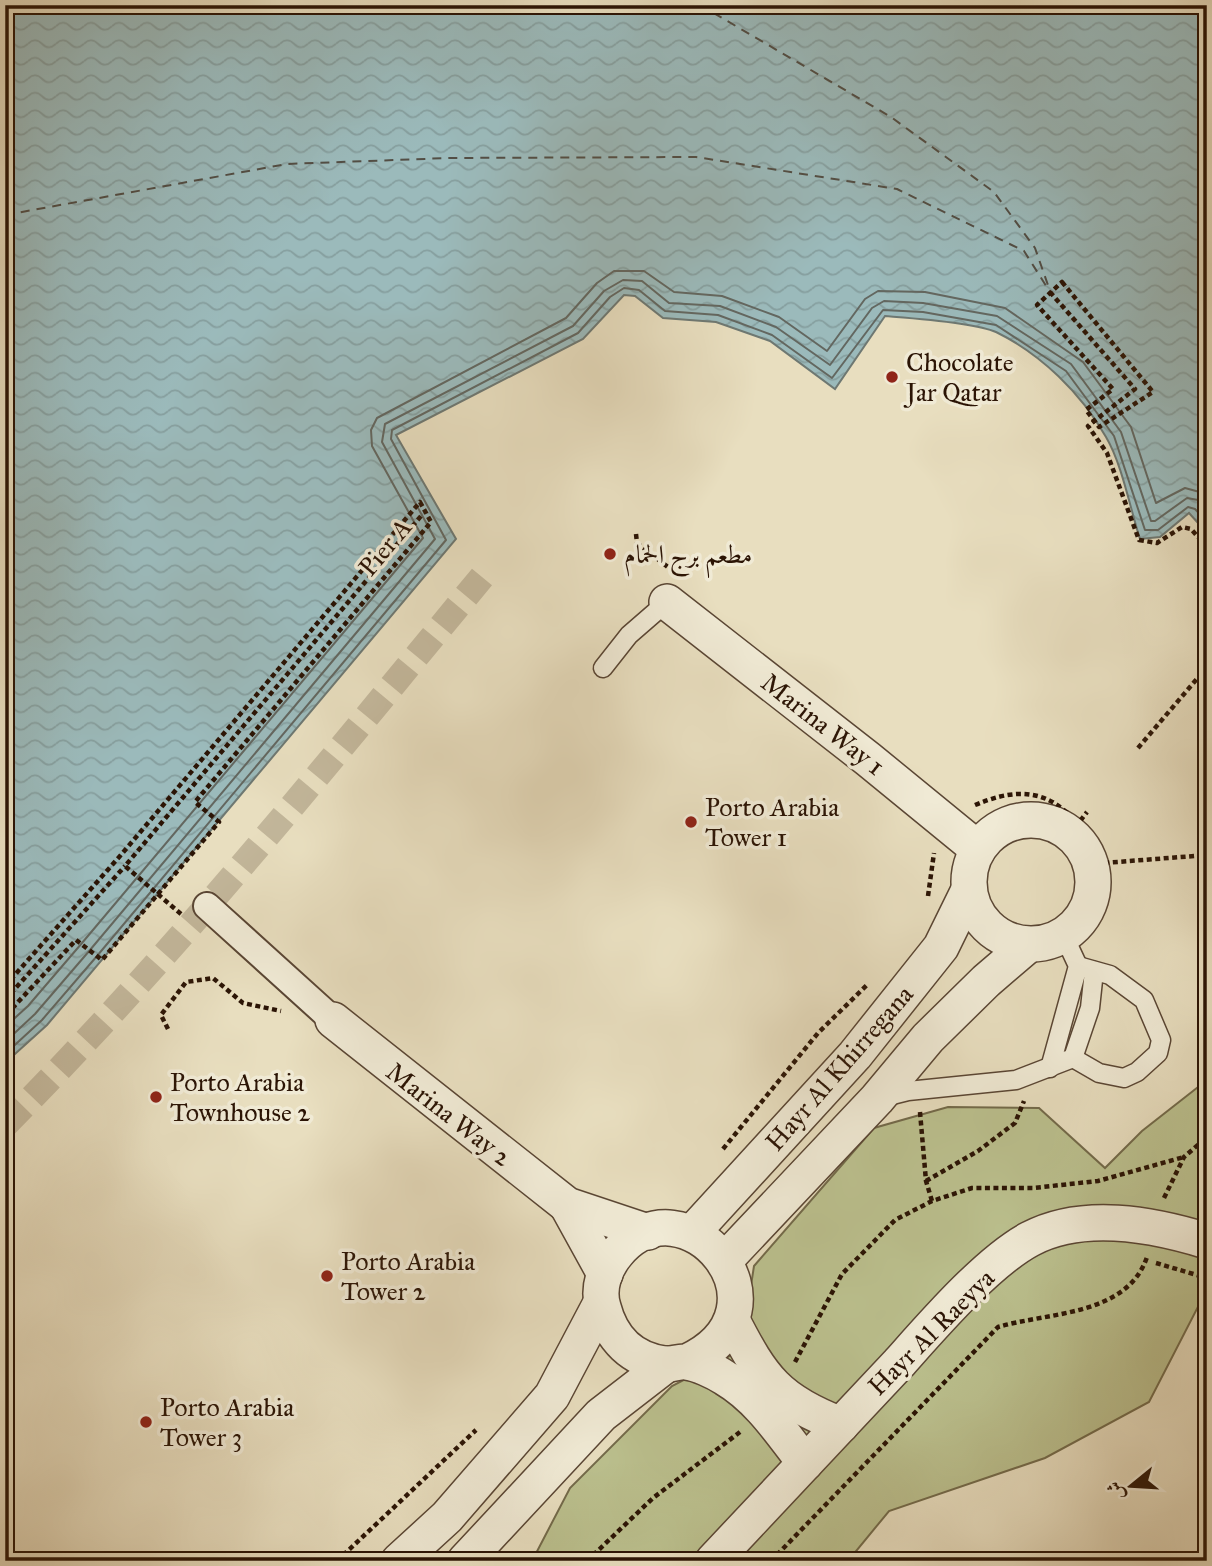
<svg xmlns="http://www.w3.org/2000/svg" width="1212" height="1566" viewBox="0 0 1212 1566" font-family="'IM FELL Great Primer',Amiri,serif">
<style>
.green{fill:#bbc08e;stroke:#736a4a;stroke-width:2}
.water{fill:url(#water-waves);stroke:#6e7872;stroke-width:2}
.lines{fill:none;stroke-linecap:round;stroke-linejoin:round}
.shore{stroke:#636760;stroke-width:2}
.ferry{stroke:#524e45;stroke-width:2;stroke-dasharray:9 7;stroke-linecap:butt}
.pedestrian-tunnel{stroke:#c2b69a;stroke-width:26;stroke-dasharray:26 13;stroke-linecap:butt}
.service-casing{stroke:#5a4634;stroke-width:21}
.pedestrian-casing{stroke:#5a4634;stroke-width:30}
.minor-casing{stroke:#5a4634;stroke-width:38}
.path{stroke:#2b1405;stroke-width:4.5;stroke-dasharray:5 3.5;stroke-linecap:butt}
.service{stroke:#f0ead5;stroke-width:18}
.pedestrian{stroke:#f0ead5;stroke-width:26}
.minor{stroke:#f0ead5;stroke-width:35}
.poi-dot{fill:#8f2418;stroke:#f0ead5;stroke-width:2.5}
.labels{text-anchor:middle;stroke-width:7;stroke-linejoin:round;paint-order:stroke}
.poi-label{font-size:26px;fill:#2b1405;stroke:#f0ead5;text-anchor:start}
.street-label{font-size:26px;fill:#2b1405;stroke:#f0ead5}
</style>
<defs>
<pattern id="water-waves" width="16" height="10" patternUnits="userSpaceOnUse" patternTransform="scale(1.75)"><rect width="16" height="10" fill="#9bbabb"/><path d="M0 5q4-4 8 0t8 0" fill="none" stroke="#869f9f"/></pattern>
</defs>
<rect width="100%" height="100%" fill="#e8debf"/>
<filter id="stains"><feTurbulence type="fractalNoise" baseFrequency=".00286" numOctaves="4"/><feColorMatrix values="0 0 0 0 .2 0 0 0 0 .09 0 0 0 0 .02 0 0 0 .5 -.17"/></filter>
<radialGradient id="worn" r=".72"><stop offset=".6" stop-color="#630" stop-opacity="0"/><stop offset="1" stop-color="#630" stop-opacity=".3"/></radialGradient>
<!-- green -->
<polygon class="green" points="1207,1080 1207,1270 1201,1301 1149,1402 1045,1458 889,1511 848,1561 532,1561 570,1488 672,1386 741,1350 754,1266 874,1128 948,1107 1039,1108 1105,1168 1142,1131"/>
<!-- water -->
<path class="water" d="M5,5H1207V533L1189,513L1160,537L1140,539C1130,508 1122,464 1106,437C1081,393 1041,354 996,332C974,322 910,318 885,316L835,389L770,341L716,322L663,318L635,296L624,295L583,339L396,435L456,539L47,1025L5,1063Z"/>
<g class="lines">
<!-- shore -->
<g class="shore">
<polyline points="5,1027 28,1006 82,943 423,538 372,446 371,430 377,418 566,318 597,283 614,271 644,271 674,292 722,296 779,317 827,351 865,299 878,291 925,292 1005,308 1083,362 1131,427 1156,503 1185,488 1207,494"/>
<polyline points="5,1042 35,1014 90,950 435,539 382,442 385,424 573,326 604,291 623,280 642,281 669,303 720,306 776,327 830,365 872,308 884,301 923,303 997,316 1071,364 1121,432 1151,521 1155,521 1187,498 1198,500 1207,509"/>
<polyline points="5,1054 42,1020 97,956 446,540 391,439 392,430 578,333 610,297 624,288 639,290 665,311 718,315 772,335 832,378 883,310 923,312 996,325 1066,371 1114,436 1145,530 1158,530 1188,507 1195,509 1207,522"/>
</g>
<!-- ferry -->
<g class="ferry">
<polyline points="700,5 891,117 994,192 1035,248 1049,288"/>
<polyline points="5,215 287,164 449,158 696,157 897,189 1024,251 1050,292"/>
</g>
<!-- pedestrian-tunnel -->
<path class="pedestrian-tunnel" d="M5,1125C176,953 327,764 482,577"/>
<!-- service casing -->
<g class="service-casing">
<g id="service">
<polyline points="603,668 629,635 667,602"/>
<polyline points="1073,1058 1099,1073 1124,1078 1137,1072 1158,1053 1161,1040 1144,1000 1110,975 1078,966"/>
<polyline points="1050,1068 1078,966 1064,936"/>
<polyline points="884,1097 908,1091 1016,1080 1073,1058 1090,1008 1094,971"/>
</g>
</g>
<!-- pedestrian casing -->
<g class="pedestrian-casing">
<polyline id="pedestrian" points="207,906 333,1020"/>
</g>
<!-- minor casing -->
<g class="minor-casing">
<g id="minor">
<polyline points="667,602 868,759 978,849"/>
<circle cx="1031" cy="882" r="62"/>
<polyline points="333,1020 567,1205 648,1232"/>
<polyline points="567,1205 605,1274"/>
<polyline points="692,1233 855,1055 941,947 969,890"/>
<polyline points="725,1260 877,1099 928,1038 986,981 1028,945"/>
<path d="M732,1320C762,1379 778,1401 841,1425"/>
<path d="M687,1362C802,1308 684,1172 617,1253C605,1267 597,1288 603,1307C611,1338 632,1360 665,1364C672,1365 679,1361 686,1362C697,1363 716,1372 725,1378C759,1398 781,1432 805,1463"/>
<polyline points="399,1561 447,1517 552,1396 601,1303"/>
<polyline points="465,1561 601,1415 667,1364"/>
<path d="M713,1561C775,1495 837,1429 899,1363C932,1326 987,1262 1030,1239C1083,1211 1152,1224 1207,1241"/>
</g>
</g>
<!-- path -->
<g class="path">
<polygon points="1062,282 1153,392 1099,427 1086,410 1113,389 1037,305"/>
<polyline points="1050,292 1135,389 1088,426 1107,453 1139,540 1157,543 1182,527 1191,529 1207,547"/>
<polyline points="636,534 637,543 673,571"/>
<polyline points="1138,748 1207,667"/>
<path d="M975,805C1043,776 1071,807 1104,863L1207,855"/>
<polyline points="1070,834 1087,812"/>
<polyline points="928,896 934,853"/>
<polyline points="181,914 125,866 421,516"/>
<polyline points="5,986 120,856 420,502 431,522 195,802 219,822 102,960 76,940 5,1016"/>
<polyline points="5,1000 125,866"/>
<polyline points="168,1029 161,1015 186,982 213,978 243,1003 281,1011"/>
<polyline points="920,1112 926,1181 932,1201"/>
<polyline points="723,1149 818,1033 867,985"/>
<polyline points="926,1181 978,1151 1015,1123 1024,1101"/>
<polyline points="1164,1198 1184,1157 1207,1137"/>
<polyline points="1156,1263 1207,1278"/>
<polyline points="795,1362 842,1274 895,1220 932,1201 972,1188 1033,1188 1098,1181 1184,1157"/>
<polyline points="337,1561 476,1430"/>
<polyline points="587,1561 653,1498 740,1432"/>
<path d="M771,1561L998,1327C1049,1312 1127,1316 1147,1257"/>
</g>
<!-- service -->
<use href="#service" class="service"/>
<!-- pedestrian -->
<use href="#pedestrian" class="pedestrian"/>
<!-- minor -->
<use href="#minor" class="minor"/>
</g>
<!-- markers -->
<g class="poi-dot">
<circle cx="892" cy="377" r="7"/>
<circle cx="610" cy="554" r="7"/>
<circle cx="691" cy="822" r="7"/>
<circle cx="156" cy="1097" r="7"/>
<circle cx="327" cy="1276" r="7"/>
<circle cx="146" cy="1422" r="7"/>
</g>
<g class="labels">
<!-- poi labels -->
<g class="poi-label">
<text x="906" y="371">Chocolate<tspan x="906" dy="30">Jar Qatar</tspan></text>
<text x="624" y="563">مطعم برج الحمام</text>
<text x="705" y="816">Porto Arabia<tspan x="705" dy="30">Tower 1</tspan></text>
<text x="170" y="1091">Porto Arabia<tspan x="170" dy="30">Townhouse 2</tspan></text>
<text x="341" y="1270">Porto Arabia<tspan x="341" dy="30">Tower 2</tspan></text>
<text x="160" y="1416">Porto Arabia<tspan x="160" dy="30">Tower 3</tspan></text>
</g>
<!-- street labels -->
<g class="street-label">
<text transform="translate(385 547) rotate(-50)" y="9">Pier A</text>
<text transform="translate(823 724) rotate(38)" y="9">Marina Way 1</text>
<text transform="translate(839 1068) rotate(-49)" y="9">Hayr Al Khirregana</text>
<text transform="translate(449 1114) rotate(38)" y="9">Marina Way 2</text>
<text transform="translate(931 1332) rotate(-45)" y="9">Hayr Al Raeyya</text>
</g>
</g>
<!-- margin -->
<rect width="1212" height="1566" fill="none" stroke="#e8debf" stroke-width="28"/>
<rect x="7" y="7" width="1198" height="1552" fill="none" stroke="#2b1405" stroke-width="3.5"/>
<rect x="14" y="14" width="1184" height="1538" fill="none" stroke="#2b1405" stroke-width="2"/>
<!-- north arrow -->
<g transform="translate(1131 1486) rotate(252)" stroke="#f0ead5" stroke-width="5" paint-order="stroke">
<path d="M0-5L12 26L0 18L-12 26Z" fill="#2b1405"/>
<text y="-10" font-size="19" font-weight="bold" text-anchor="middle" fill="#2b1405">ش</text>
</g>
<rect width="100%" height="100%" filter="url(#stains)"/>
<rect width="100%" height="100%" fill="url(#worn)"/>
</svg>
